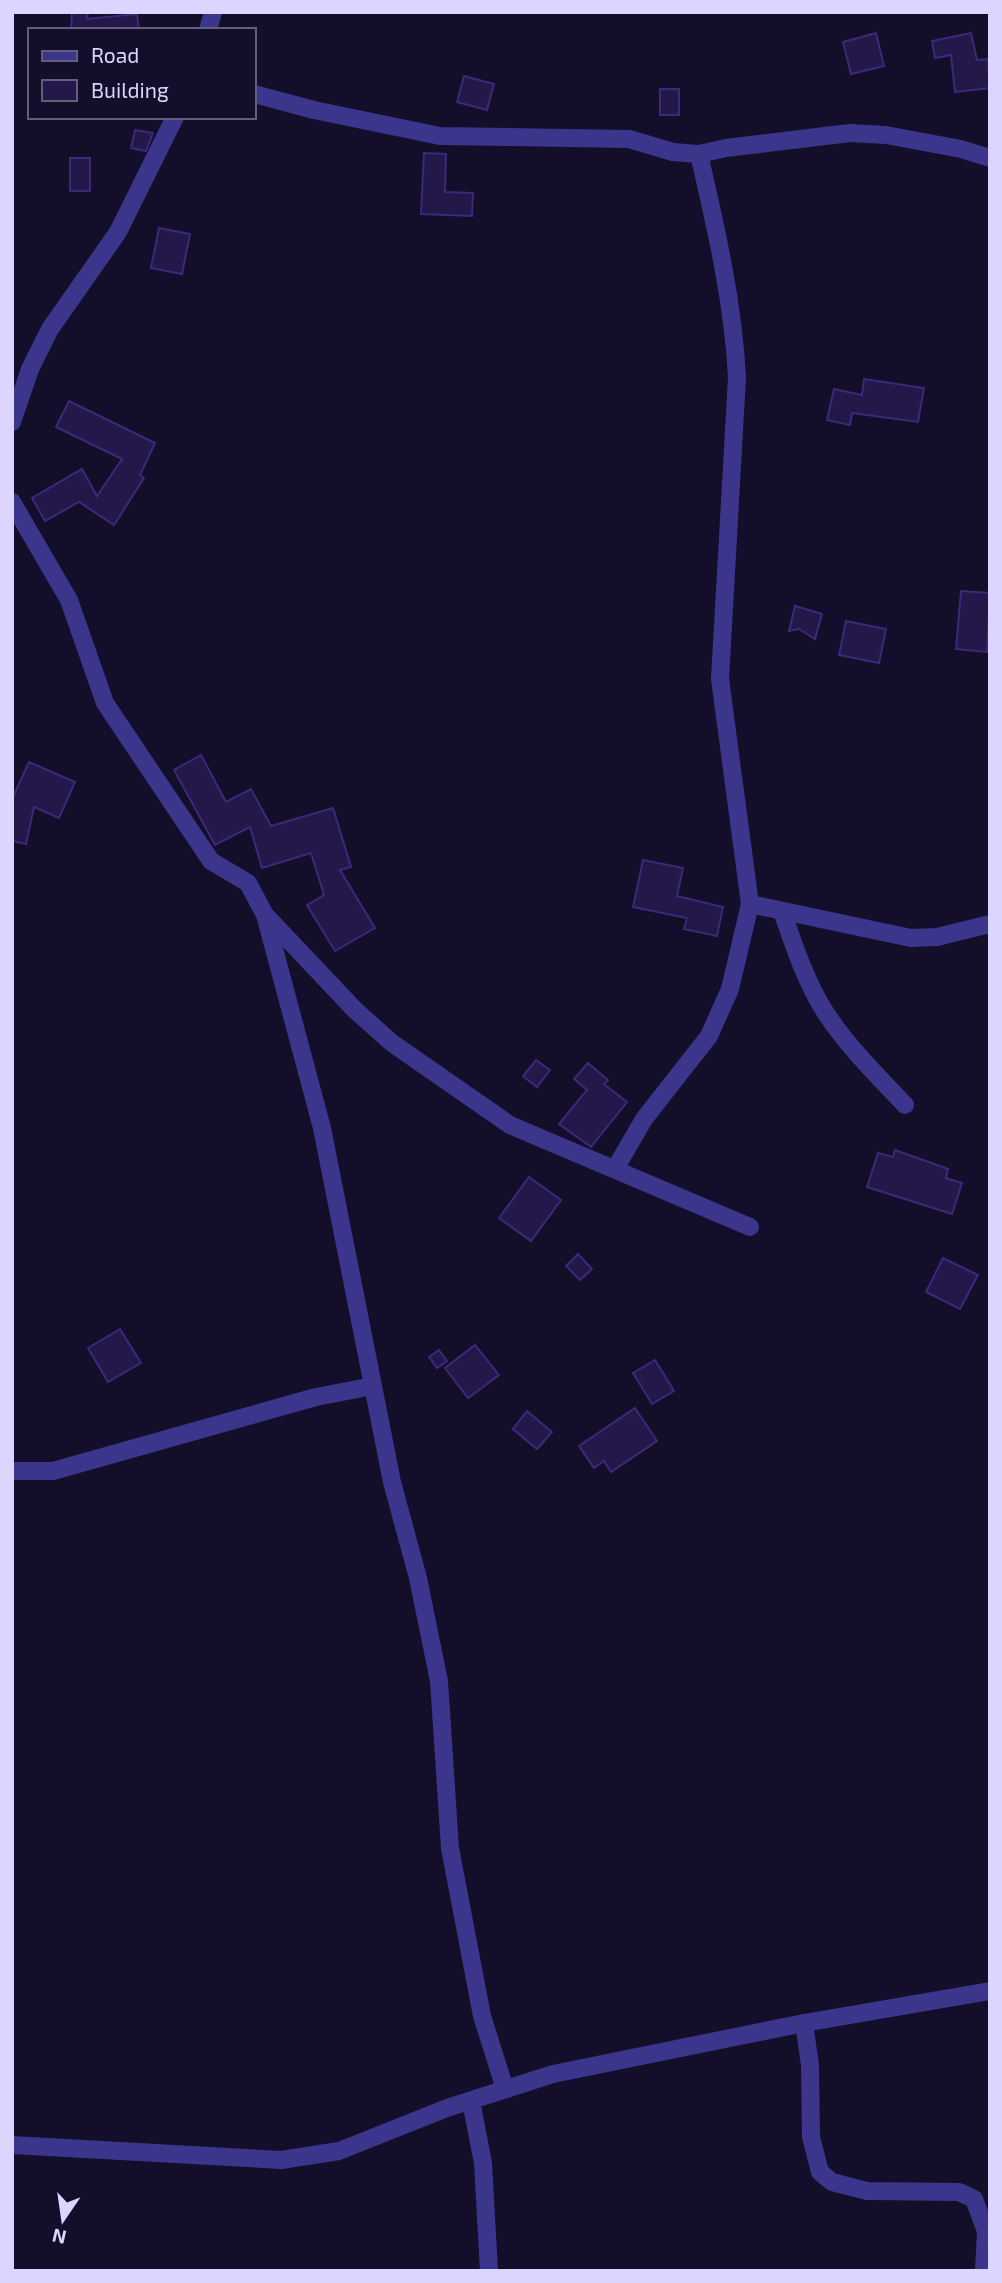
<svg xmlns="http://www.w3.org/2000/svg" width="1002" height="2283" viewBox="0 0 1002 2283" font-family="'Exo 2',sans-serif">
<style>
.building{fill:#24184b;stroke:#3b2979;stroke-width:2}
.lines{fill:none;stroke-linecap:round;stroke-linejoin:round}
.street{stroke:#3b358b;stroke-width:18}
</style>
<rect width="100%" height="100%" fill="#130e29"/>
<!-- building -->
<g class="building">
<polygon points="72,12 88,12 87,19 137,14 139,30 71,30"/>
<polygon points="876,33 884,66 851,74 843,42"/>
<polygon points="971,33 977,60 988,59 990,88 955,92 951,55 935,58 932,41"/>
<polygon points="464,76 494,84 487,110 457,102"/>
<rect x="660" y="89" width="19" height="26"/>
<polygon points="135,130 153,133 146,151 131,148"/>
<polygon points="424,153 446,154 445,192 473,193 472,216 421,214"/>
<rect x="70" y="158" width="20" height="33"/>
<polygon points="159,228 190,234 182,274 151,268"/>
<polygon points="864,379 924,388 918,422 852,413 850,425 827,420 834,389 862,395"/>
<polygon points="69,401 155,443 140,475 144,478 114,525 79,502 45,521 32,498 82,469 97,496 122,459 56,427"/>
<polygon points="961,591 990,593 987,652 956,649"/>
<polygon points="795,606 822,614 815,639 799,629 789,631"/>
<polygon points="846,621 886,629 879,663 839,655"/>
<polygon points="201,755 226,802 251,789 271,826 333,808 351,867 340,870 375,928 335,951 307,905 324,895 311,853 262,868 250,827 215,845 174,770"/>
<polygon points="29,762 75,782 59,818 34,807 26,844 12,841 12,799"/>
<polygon points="643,860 683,868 677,896 723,907 717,936 684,929 687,918 633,907"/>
<polygon points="536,1060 550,1070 537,1087 523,1076"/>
<polygon points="588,1063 608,1080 604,1084 627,1102 591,1147 559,1124 587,1090 574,1079"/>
<polygon points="895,1150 948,1169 946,1178 962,1183 952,1214 867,1187 878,1153 893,1157"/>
<polygon points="529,1177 561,1200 531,1241 499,1218"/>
<polygon points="578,1254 592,1269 580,1280 566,1266"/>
<polygon points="943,1258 978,1275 960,1309 926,1292"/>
<polygon points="120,1329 141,1363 108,1382 88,1348"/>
<polygon points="475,1345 499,1375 468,1398 445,1368"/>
<polygon points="439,1350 447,1361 437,1368 429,1357"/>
<polygon points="655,1360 674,1391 652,1404 633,1373"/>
<polygon points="635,1408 657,1441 611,1472 604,1461 594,1468 579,1446"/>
<polygon points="527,1411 552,1432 537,1449 513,1429"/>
</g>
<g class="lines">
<!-- street -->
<g class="street">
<polyline points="208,30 213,12"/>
<polyline points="254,94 314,110 440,136 629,139 673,152 699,154 726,148 850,133 886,135 961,149 990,158"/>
<polyline points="12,422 30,369 50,329 118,232 175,117"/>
<polyline points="12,502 69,600 105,703 211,861 248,883 265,915 322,1128 392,1482 418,1578 439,1681 450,1848 482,2016 505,2089"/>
<polyline points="750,904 911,938 937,937 990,924"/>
<path d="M782,911C794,946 807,985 827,1015C849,1048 878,1076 905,1105"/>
<polyline points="267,917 355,1010 392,1043 510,1125 750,1227"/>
<path d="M615,1169L644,1119L709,1036L730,989L750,904L720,679L737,377C733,301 716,228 699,154"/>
<polyline points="12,1471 53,1471 316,1397 373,1386"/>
<polyline points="804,2023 810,2065 811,2137 820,2172 832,2182 867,2191 959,2192 974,2199 986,2231 984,2271"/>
<polyline points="471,2101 483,2163 489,2271"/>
<polyline points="12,2145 281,2160 339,2151 447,2108 553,2074 804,2023 990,1991"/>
</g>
</g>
<!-- border -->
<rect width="1002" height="2283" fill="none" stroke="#dbd5ff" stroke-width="28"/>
<!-- legend -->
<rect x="28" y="28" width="228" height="91" fill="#130e29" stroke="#635e7f" stroke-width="2"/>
<rect x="42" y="51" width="35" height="10" fill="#3b358b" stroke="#635e7f" stroke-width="2"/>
<text x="91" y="63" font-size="21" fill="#dbd5ff">Road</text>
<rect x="42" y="80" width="35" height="21" fill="#24184b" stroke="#635e7f" stroke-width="2"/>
<text x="91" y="98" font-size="21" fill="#dbd5ff">Building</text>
<!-- north arrow -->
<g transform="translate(63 2220) rotate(193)" stroke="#130e29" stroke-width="5" paint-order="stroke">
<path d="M0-5L12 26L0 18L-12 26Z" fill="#dbd5ff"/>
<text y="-10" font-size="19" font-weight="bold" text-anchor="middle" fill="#dbd5ff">N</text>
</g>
</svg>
